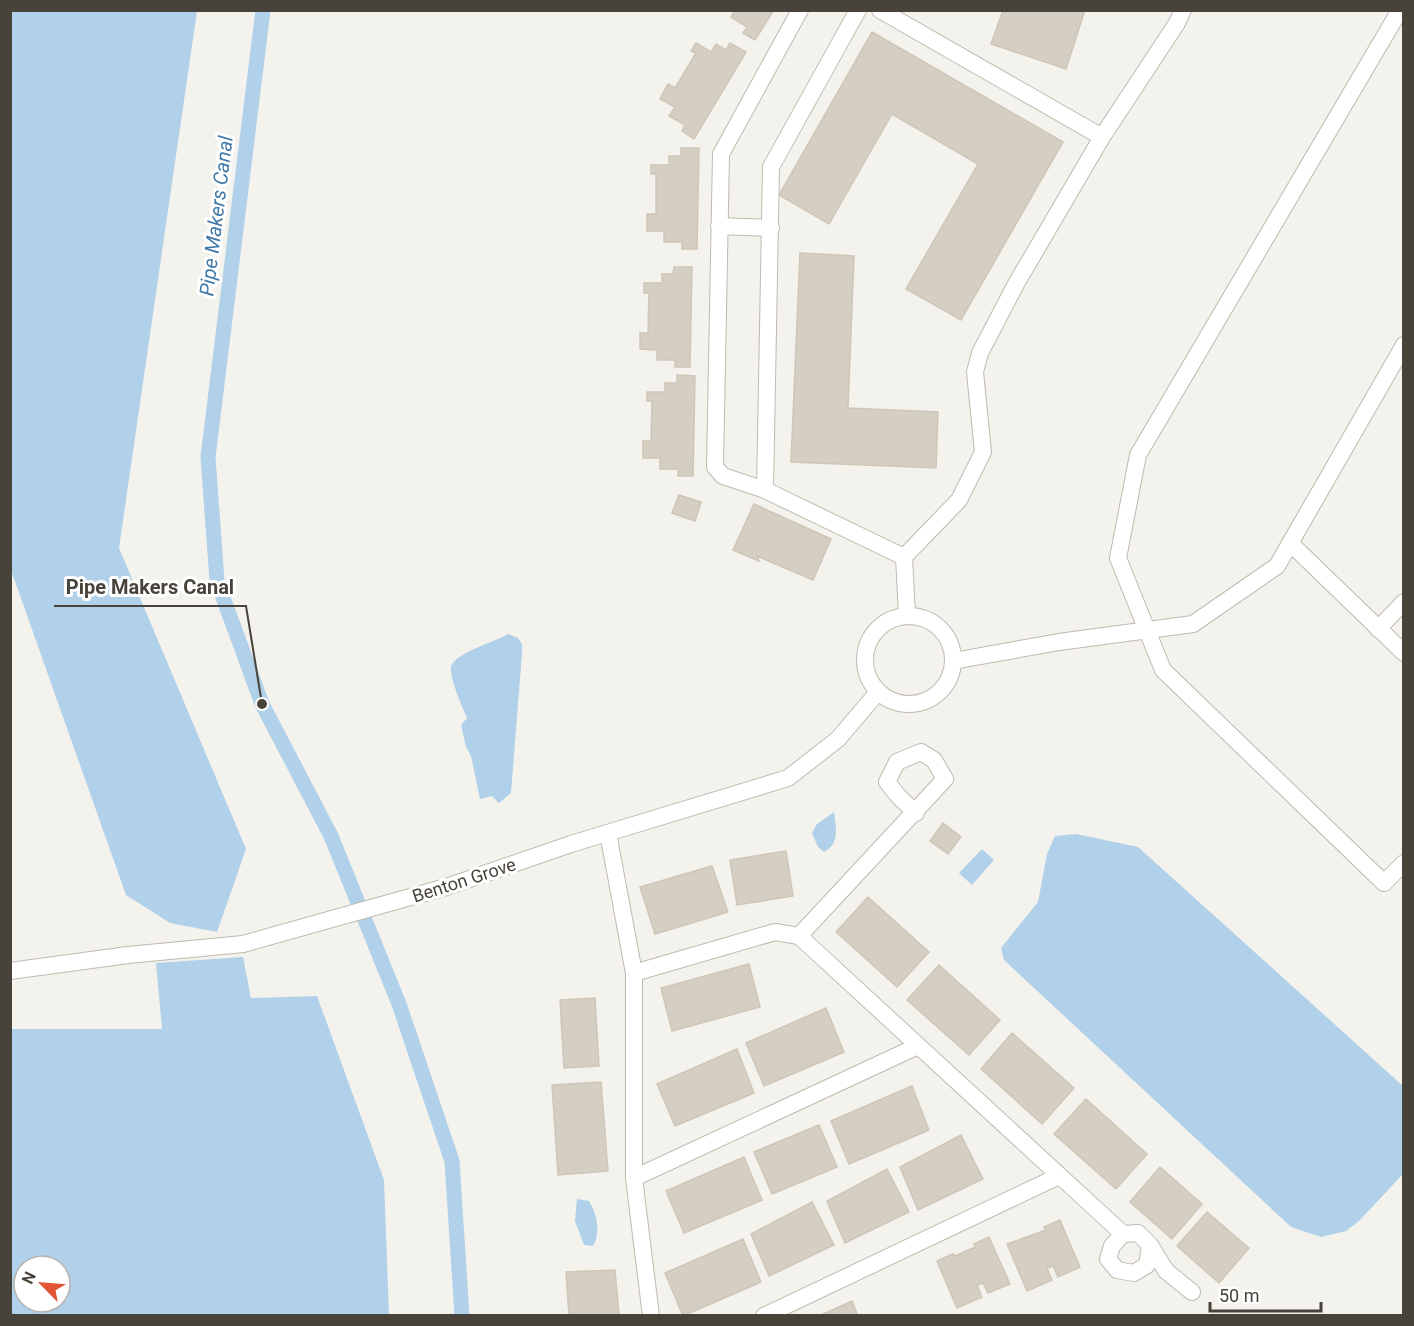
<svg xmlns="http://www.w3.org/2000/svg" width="1414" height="1326" viewBox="0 0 1414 1326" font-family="Roboto,sans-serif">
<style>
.water{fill:#b1d0e9;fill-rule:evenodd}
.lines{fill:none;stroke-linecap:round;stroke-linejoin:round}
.canal{stroke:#b1d0e9;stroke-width:15}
.building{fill:#d5cec3;stroke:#cfc6b7;stroke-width:1.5}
.street-casing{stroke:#bfbab0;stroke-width:18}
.street{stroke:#fff;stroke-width:16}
.labels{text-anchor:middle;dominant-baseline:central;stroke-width:6;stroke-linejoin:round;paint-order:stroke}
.street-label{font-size:18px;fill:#48433a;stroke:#fff}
.water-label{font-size:20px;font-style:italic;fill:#4079a8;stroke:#fff}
.leader{fill:none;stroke:#48433a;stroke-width:2}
.callout-dot{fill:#48433a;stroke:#fff;stroke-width:2}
.callout-label{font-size:20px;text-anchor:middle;font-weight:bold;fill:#48433a;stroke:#fff;stroke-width:6;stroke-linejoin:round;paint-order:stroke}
</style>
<rect width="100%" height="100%" fill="#f4f2ec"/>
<path class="water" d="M 10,11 L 197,11 L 119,548 L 246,849 L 217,932 L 170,923 L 126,895 L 11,570 Z
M 508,634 L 518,638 L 522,644 L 522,653 L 511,793 L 499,803 L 492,796 L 480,799 L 471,756 L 466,747 L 461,725 L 467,718 C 462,706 450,680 451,667 C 454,653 495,642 508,634 Z
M 834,812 C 836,827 840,844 824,852 L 818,847 L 812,833 L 817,824 Z
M 1076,834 L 1138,847 L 1403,1086 L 1403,1174 L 1359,1221 L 1346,1231 L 1321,1237 L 1291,1227 L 1004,960 L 1001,948 L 1038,902 L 1047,854 L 1055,836 Z
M 982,849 L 994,860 L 972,885 L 959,873 Z
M 243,957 L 251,998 L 317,996 L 384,1180 L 389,1315 L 11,1315 L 11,1029 L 162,1029 L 156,963 ZM 24,1266 L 60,1266 L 60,1302 L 24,1302 Z
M 577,1199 L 589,1201 C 597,1214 601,1232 593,1246 L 584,1245 L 575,1221 Z"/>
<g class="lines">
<path class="canal" d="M 263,10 L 208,457 L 217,581 L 262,704 L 331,836 L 399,1004 L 452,1161 L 462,1316"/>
</g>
<path class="building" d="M 735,10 L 774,10 L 755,40 L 743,33 L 747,27 L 731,17 Z
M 1003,10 L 1085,10 L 1066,69 L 991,44 Z
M 872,32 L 1063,142 L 961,320 L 906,289 L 978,164 L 892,114 L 829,224 L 779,195 Z
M 696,43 L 711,52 L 716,44 L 726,50 L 730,43 L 746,52 L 694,139 L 682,131 L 685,125 L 669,116 L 675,107 L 660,99 L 668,84 L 675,88 L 696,53 L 691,51 Z
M 681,148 L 699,148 L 697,249 L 682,249 L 682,242 L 664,242 L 664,231 L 647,231 L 647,214 L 656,214 L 656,174 L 651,174 L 651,165 L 669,165 L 669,156 L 681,156 Z
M 800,253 L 854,256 L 848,408 L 938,412 L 936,468 L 791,462 Z
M 674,267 L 692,267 L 690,367 L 675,367 L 675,360 L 657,360 L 657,350 L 640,349 L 640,333 L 648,333 L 649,293 L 644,293 L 644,283 L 662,283 L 662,274 L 673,274 Z
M 677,375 L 695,376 L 693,476 L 678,476 L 678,469 L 660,469 L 660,458 L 643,458 L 643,441 L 651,441 L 652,401 L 647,401 L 647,392 L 665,392 L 665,383 L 677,383 Z
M 679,495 L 701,502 L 695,521 L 672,513 Z
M 754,504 L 831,539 L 813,580 L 757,556 L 759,561 L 733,550 Z
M 943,823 L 961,837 L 948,854 L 930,841 Z
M 786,851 L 793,896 L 737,905 L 730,860 Z
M 712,866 L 728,912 L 655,934 L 640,887 Z
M 868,897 L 929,952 L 897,987 L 836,932 Z
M 749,964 L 760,1007 L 672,1031 L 661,988 Z
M 939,965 L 1000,1020 L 969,1055 L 907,1000 Z
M 595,998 L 599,1066 L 564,1068 L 560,1000 Z
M 826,1008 L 844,1052 L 764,1086 L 746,1043 Z
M 1012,1033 L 1074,1088 L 1042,1124 L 981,1069 Z
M 737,1049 L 754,1093 L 675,1126 L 657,1084 Z
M 601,1082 L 608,1171 L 558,1175 L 552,1085 Z
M 912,1086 L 929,1130 L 849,1164 L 831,1121 Z
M 1086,1099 L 1147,1154 L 1116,1189 L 1054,1134 Z
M 819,1125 L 837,1167 L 772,1194 L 754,1152 Z
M 961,1135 L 983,1179 L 918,1210 L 900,1167 Z
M 744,1157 L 762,1200 L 684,1233 L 666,1191 Z
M 1160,1167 L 1202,1204 L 1172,1239 L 1130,1202 Z
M 887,1169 L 909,1212 L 845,1243 L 827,1201 Z
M 812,1202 L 834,1245 L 769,1276 L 751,1234 Z
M 1207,1212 L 1249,1248 L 1219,1283 L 1177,1246 Z
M 1060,1220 L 1080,1267 L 1058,1277 L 1053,1266 L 1047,1268 L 1052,1280 L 1027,1291 L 1007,1244 L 1046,1230 L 1044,1227 Z
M 989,1237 L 1010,1284 L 988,1293 L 983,1283 L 977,1285 L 982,1297 L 957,1308 L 937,1261 L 953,1254 L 955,1256 L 975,1247 L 974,1244 Z
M 743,1239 L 761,1282 L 683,1316 L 665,1273 Z
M 615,1270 L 619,1316 L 569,1316 L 566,1272 Z
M 852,1301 L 858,1316 L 819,1316 Z"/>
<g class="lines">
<g class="street-casing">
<path id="street" d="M 800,10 L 721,154 L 715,467 L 723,476 L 765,490 L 904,557
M 880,10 L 1102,137
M 1400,10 L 1138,455 L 1118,558 L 1163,670 L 1384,883 L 1404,863
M 719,226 L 771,228
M 765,490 L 771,167 L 858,10
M 1290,543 L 1404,653
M 907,615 L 904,557 L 959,500 L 983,452 L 975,372 L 980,353 L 1016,284 L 1102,137 L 1177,23 L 1183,10
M865 660a44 44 0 1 1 88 0a44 44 0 1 1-88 0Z
M 1378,629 L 1404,602
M 953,661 L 1059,642 L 1193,624 L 1277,566 L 1404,345
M 608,833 L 634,973 L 634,1178 L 651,1316
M 799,936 L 945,779 L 934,760 L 921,752 L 897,762 L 887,782 L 899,797 L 916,813
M 10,971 L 128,955 L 243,944 L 446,887 L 571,844 L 788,778 L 838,739 L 878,692
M 634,973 L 775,932 L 799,936 L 1123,1234 L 1138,1233 L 1150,1245 L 1147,1265 L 1134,1273 L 1117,1270 L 1108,1259 L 1112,1246 L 1123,1234
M 634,1178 L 918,1046
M 1150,1245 L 1166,1271 L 1192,1292
M 764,1316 L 1059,1176"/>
</g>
<use href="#street" class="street"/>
</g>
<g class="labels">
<g class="street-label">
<text transform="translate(464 880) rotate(-18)">Benton Grove</text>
</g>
<g class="water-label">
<text transform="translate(216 216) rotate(-83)">Pipe Makers Canal</text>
</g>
</g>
<path class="leader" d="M262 704L246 606H54"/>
<circle class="callout-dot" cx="262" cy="704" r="6"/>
<g class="callout-label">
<text x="150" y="594">Pipe Makers Canal</text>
</g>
<rect width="1414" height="1326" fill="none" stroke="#48433a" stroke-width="24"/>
<g transform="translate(42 1284) rotate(295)"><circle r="28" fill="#ffffff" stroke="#b6b4b0" stroke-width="1.5"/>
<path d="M0-4.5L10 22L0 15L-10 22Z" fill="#e15637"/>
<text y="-9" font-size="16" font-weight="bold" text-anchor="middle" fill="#48433a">N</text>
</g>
<path d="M1210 1302v9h111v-9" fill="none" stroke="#48433a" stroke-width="3"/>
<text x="1219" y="1302" font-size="18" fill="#48433a" stroke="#ffffff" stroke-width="4.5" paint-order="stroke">50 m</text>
</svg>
